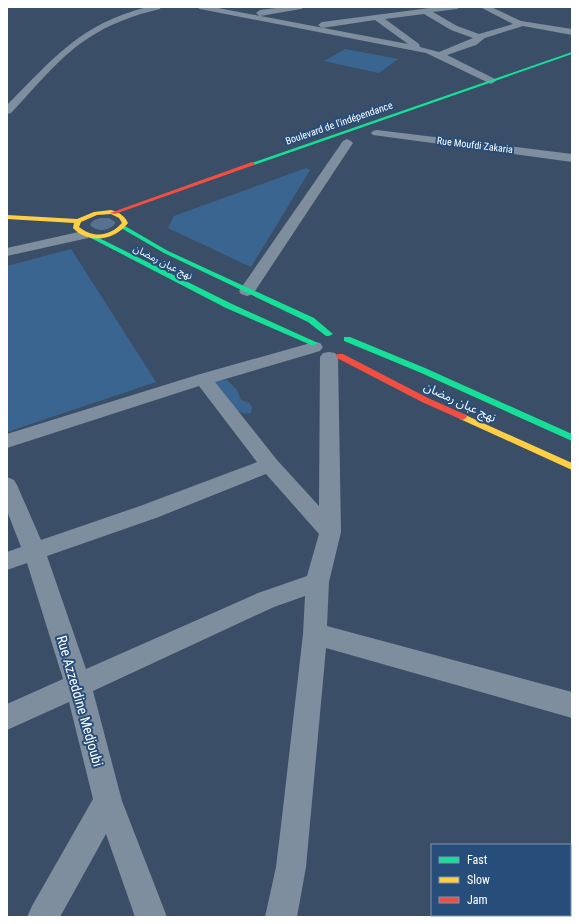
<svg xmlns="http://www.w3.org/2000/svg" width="579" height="924" viewBox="0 0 579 924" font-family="'Roboto Condensed','Noto Sans Arabic',sans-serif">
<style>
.green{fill:#3b6591}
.water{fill:#577291}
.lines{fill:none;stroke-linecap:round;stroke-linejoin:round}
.street{fill:#7e8e9e;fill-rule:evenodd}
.fast{fill:#16e098;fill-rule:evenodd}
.slow{fill:#ffcf43;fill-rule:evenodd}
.jam{fill:#f24e42;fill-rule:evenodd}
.labels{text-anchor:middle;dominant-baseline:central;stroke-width:4;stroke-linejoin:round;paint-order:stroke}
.far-street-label{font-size:10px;fill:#fff;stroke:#274e7a}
.street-label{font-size:12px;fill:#fff;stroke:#274e7a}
.near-street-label{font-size:14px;fill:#fff;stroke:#274e7a}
</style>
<rect width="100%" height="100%" fill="#3a4f67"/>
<path class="green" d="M 345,49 L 398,59 L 379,73 L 324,61 Z
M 306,168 L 310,170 L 251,267 L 168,228 L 174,216 Z
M 71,249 L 156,382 L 7,432 L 7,266 Z
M 218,380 L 227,380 L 237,390 L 241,400 L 249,403 L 252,407 L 251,413 C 234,417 222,394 212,383 Z"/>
<path class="water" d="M 101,218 L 109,218 L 115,222 L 115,224 C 109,231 98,232 91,226 L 90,224 L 94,220 Z"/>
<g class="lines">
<path class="street" d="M 147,7 L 161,7 L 160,9 C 134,15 109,24 87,39 C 58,58 35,88 11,113 L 7,114 L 7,105 C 53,59 80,24 147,7 Z
M 196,7 L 213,7 L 408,44 L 375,20 L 322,28 L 318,25 L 322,22 L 437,7 L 461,7 L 457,9 L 433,12 L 457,26 L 479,34 L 513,24 L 480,7 L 491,7 L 521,21 L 572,29 L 572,35 L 523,26 L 485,38 L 476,45 L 447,55 L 495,79 L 496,81 L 491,84 L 426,53 L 200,9 ZM 424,14 L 451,30 L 473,38 L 439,52 L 420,47 L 419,44 L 385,19 Z
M 284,7 L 305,7 L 301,9 L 260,16 L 256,13 L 260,10 Z
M 377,130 L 572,154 L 572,162 L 373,135 L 371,133 L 373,131 Z
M 347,139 L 351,141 L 353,143 L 255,291 L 253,294 L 247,296 L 241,294 L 239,291 L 343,141 Z
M 83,231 L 88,232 L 90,235 L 88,238 L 7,256 L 7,248 Z
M 314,342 L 320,343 L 323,347 L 320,351 L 215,382 L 277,460 L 319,506 L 320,357 L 323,353 L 329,352 L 335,353 L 338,357 L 341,532 L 329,582 L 327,626 L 572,692 L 572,718 L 326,648 L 306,867 L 297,917 L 265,917 L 276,867 L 282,817 L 303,634 L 305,596 L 274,607 L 93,691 L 122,801 L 167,917 L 135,917 L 106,834 L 60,917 L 27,917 L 32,906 L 93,799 L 69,702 L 7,730 L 7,704 L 63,679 L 27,563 L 7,570 L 7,552 L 21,547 L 7,511 L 7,477 L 14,480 L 17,485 L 41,540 L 140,506 L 257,462 L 199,386 L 7,448 L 7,434 L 197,375 ZM 266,474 L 319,534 L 307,576 L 258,593 L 86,669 L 47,556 L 156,518 Z"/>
<path class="fast" d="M 572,52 L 572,54 L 254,165 L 249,164 Z
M 121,226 L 125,226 L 168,251 L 314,318 L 333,334 L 329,336 L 326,336 L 308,322 L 164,253 L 121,228 Z
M 89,235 L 93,235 L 232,304 L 318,343 L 314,345 L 311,345 L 226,308 L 89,237 Z
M 344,337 L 350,337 L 425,368 L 572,434 L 572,441 L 419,372 L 344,341 Z"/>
<path class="slow" d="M 111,210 C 120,213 124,215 128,223 C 115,240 89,245 73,228 L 74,223 L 7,219 L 7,215 L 77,219 L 94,212 ZM 111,214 L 119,218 L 122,223 C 110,236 94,239 79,227 L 81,222 L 97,215 Z
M 463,414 L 572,463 L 572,470 L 460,419 L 459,417 L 460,415 Z"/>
<path class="jam" d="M 252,162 L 255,164 L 254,165 L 115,214 L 110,213 Z
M 337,354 L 343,354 L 428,398 L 466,415 L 467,417 L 463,420 L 460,419 L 422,402 L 337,358 L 336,356 Z"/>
</g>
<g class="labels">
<g class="far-street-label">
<text transform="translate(339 123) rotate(-19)">Boulevard de l'indépendance</text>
<text transform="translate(475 145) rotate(7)">Rue Moufdi Zakaria</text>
<text transform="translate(163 262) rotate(27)">نهج عبان رمضان</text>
</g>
<g class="street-label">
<text transform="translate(460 402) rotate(25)">نهج عبان رمضان</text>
</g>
<g class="near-street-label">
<text transform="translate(80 701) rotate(74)">Rue Azzeddine Medjoubi</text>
</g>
</g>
<rect width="579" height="924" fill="none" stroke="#ffffff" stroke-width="16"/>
<rect x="431" y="844" width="140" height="72" fill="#274e7a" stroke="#7d95af"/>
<rect x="439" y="857" width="20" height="6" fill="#16e098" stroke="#7d95af"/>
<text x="467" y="864" font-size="12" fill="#ffffff">Fast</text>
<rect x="439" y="877" width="20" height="6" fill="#ffcf43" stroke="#7d95af"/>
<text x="467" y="884" font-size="12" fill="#ffffff">Slow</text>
<rect x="439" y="897" width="20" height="6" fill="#f24e42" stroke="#7d95af"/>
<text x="467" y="904" font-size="12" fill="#ffffff">Jam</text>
</svg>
